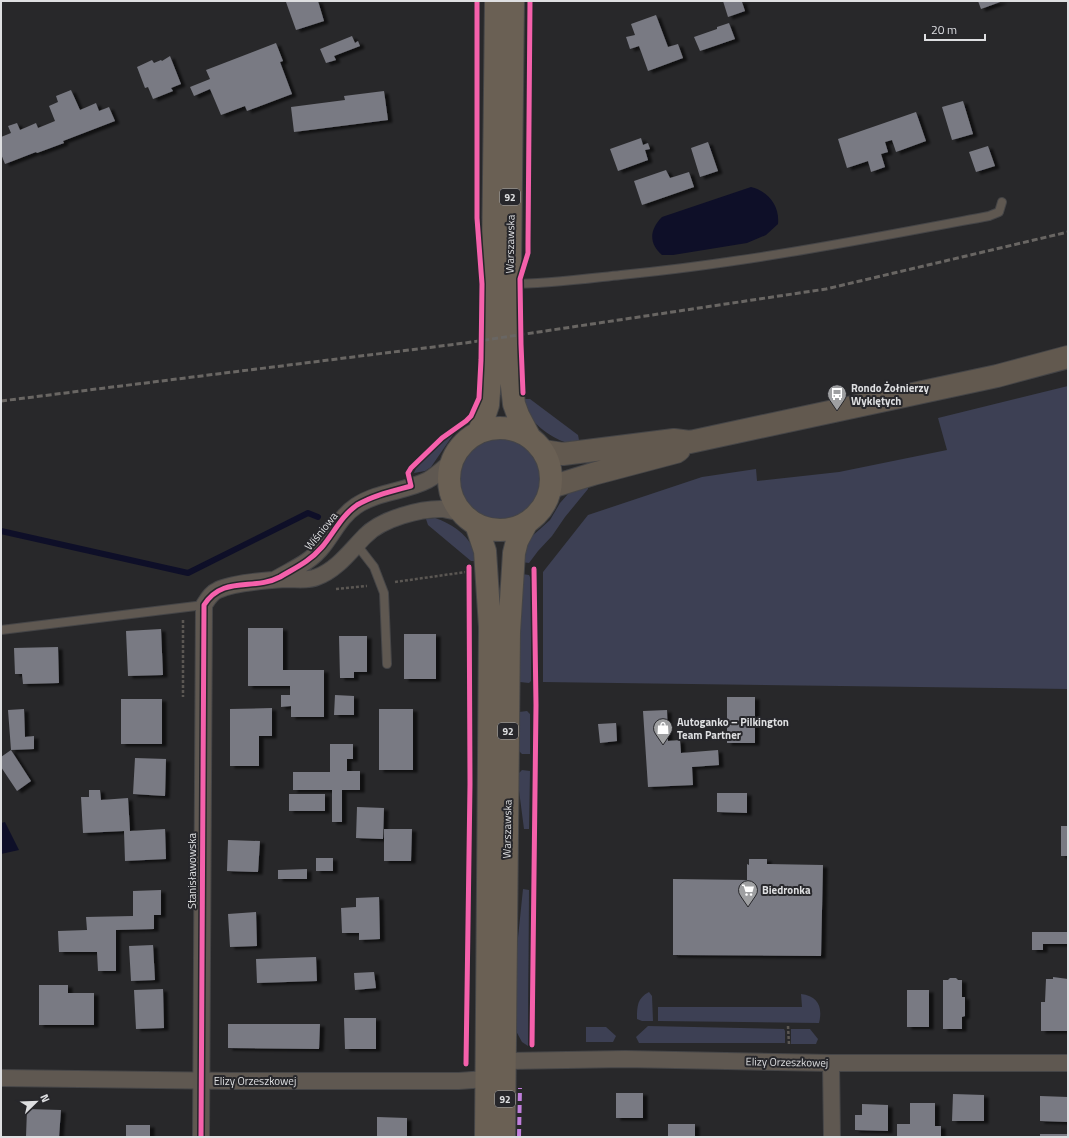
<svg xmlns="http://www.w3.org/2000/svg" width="1069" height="1138" viewBox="0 0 1069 1138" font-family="'Titillium Web',sans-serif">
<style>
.green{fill:#3d4054}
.water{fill:#0e0f28}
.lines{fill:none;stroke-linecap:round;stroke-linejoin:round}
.stream{stroke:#0e0f28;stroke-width:6}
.building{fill:#797a83;filter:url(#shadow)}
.lane-casing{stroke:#454547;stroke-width:10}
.street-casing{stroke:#454547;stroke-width:18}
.secondary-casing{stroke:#454547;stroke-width:24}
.primary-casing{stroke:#454547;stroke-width:24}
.path{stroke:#5b5753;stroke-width:2.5;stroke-dasharray:3 2;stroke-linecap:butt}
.lane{stroke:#5f5851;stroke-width:8}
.street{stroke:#5f5851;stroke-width:16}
.secondary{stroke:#62594f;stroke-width:22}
.primary{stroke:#6a6054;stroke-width:22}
.rail{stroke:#696663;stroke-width:3;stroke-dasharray:6 3;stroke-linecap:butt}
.quiet{stroke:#c07fdc;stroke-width:4;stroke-dasharray:8 4;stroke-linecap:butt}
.cycleway-casing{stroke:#27272b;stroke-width:8}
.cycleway{stroke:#f560ab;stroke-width:5}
.labels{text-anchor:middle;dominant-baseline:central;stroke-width:4;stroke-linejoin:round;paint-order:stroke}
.shield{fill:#27272b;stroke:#a7a8aa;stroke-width:1}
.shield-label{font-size:10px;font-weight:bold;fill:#dedfe1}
.street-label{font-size:11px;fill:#dedfe1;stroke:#27272b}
.poi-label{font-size:11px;font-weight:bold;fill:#dedfe1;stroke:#27272b;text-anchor:start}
</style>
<defs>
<filter id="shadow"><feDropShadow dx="4.5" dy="2.5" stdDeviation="1" flood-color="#0009"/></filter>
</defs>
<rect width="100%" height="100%" fill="#28282a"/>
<path class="green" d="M 1068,386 L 1068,689 L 543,682 L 543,572 L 588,515 L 702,477 L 756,469 L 757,481 L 839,472 L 947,450 L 938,418 Z
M 521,399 L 530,399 L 578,435 L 580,445 C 563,445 542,432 531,418 C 527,413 524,405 521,399 Z
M 455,432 L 431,467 L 425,471 L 414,473 C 418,461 444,440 455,432 Z
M460 480a41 41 0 1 1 82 0a41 41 0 1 1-82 0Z
M 588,486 L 588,489 L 565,517 L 552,536 L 538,551 L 529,563 L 522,562 L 523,556 L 530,538 L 550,520 L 560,503 L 568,494 L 573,489 Z
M 435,518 C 450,523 466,533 473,548 C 474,552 475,557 476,561 L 471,561 L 428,525 L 426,519 Z
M 522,574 L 529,575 L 531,579 L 531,681 L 529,683 L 520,682 L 519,680 L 519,630 Z
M 527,711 L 530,714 L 530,754 L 522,754 L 518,750 L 519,712 Z
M 522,770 L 530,771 L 529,829 L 524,829 L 517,775 Z
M 523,889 L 529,890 L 528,1046 L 522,1042 L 516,1031 L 516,957 Z
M 649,992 L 652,996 L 653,1021 L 642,1021 L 637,1019 C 637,1007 637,998 649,992 Z
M 801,994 C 818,996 823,1007 819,1023 L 658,1021 L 658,1007 L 802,1007 Z
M 648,1026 L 784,1029 L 785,1031 L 785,1043 L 639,1043 L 636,1037 Z
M 586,1027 L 606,1027 L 616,1036 L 613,1042 L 586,1042 Z
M 791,1029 L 810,1029 L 818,1039 L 816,1044 L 791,1044 Z"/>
<path class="water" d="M 751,187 C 768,191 780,206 778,224 L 766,235 L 747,243 L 673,255 L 662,255 C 648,243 650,229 662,217 Z
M 5,822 L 19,850 L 1,854 L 1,823 Z"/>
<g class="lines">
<path class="stream" d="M 1,531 L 188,573 L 308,513 L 318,517"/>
</g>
<path class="building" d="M 288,1 L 318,1 L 324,21 L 296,30 L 286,2 Z
M 723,1 L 746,1 L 742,2 L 745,11 L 728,17 Z
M 978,1 L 1003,1 L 981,9 Z
M 656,15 L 668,47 L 678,44 L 683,58 L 648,71 L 639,46 L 630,49 L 626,37 L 635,35 L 631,24 Z
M 729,23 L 735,39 L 700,51 L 694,37 L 717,29 L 717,27 Z
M 352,36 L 355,43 L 358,41 L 360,46 L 334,56 L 336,60 L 326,63 L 320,49 Z
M 276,43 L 283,61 L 280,62 L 292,94 L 247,111 L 245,106 L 221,115 L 210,89 L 194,96 L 190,87 L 210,79 L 206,70 Z
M 170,56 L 181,84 L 171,88 L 173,91 L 153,99 L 148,87 L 145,88 L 137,67 L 152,60 L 154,63 L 161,60 L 162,61 Z
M 71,90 L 80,110 L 96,103 L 99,111 L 109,107 L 115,121 L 63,141 L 64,143 L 37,153 L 36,152 L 5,164 L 1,154 L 1,137 L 11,133 L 8,126 L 17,123 L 20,130 L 36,123 L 38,128 L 55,121 L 49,106 L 58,102 L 56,96 Z
M 384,91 L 388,120 L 294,132 L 291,107 L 345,100 L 344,96 Z
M 963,101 L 973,134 L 952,140 L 942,107 Z
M 916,112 L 926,141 L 896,152 L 892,140 L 885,142 L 888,152 L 881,154 L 885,167 L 871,172 L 868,161 L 847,168 L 838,139 Z
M 641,138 L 643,145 L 648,143 L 650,149 L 645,150 L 648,160 L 618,171 L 610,149 Z
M 708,142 L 718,171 L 700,177 L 691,148 Z
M 988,146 L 995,166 L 976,172 L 969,152 Z
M 666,170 L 670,178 L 689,172 L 694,187 L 642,205 L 634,181 Z
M 248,628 L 283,628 L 283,670 L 324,670 L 324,717 L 291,717 L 291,706 L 281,707 L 281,695 L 290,695 L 290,686 L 248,686 Z
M 161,629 L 163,675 L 128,676 L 126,631 Z
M 404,634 L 436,634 L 436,679 L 404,679 Z
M 339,636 L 367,636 L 367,672 L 354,672 L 354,678 L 340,678 Z
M 58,647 L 59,683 L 23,684 L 22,674 L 15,674 L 14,648 Z
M 335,695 L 354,696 L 354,715 L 334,715 Z
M 727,697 L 755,697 L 755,743 L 727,743 Z
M 121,699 L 162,699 L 162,744 L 121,744 Z
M 272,708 L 272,736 L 259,736 L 259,766 L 230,766 L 230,709 Z
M 24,709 L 25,737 L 34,736 L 34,749 L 11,750 L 8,710 Z
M 379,709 L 413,709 L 413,770 L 379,770 Z
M 667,710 L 668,741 L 680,740 L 681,753 L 718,750 L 719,765 L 692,767 L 693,785 L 648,787 L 643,711 Z
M 616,723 L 617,741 L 600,743 L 598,724 Z
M 330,744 L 353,744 L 353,759 L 347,759 L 347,771 L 360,771 L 360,790 L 342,790 L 342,822 L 332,822 L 332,790 L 293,790 L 293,772 L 330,772 Z
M 11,750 L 31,781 L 17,791 L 1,767 L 1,757 Z
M 135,758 L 166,759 L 165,796 L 133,794 Z
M 89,790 L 100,790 L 101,800 L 128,798 L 130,831 L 165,829 L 166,859 L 125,861 L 124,831 L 83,833 L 81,797 L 89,797 Z
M 717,793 L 747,793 L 747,813 L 717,812 Z
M 289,794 L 325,794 L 325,811 L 289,811 Z
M 357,807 L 384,808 L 383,839 L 356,838 Z
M 1061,826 L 1068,826 L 1068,856 L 1061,856 Z
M 384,829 L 412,829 L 411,861 L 384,861 Z
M 228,840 L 260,841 L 258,872 L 227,871 Z
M 316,858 L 333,858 L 333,871 L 316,871 Z
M 749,859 L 767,859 L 767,864 L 823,865 L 821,956 L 673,955 L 673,879 L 747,880 L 747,864 L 749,865 Z
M 307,869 L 307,879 L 278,879 L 278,870 Z
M 161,890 L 161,915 L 154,915 L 154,929 L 116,930 L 116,971 L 98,971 L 97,952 L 59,952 L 58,931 L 87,930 L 86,917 L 133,916 L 133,891 Z
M 379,897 L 380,939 L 359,940 L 359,933 L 342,933 L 341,908 L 356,907 L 356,898 Z
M 256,912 L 257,946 L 230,947 L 228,914 Z
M 1032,932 L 1068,932 L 1068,944 L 1043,944 L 1043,950 L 1032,950 Z
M 153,945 L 155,980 L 131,981 L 129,946 Z
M 316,957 L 317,981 L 257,983 L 256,959 Z
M 374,972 L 376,988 L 355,990 L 354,973 Z
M 1053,977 L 1068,979 L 1068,1000 L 1067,1000 L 1068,1002 L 1068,1031 L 1041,1031 L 1041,1002 L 1045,1002 L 1046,979 L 1053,979 Z
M 950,978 L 956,978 L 958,980 L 962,980 L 962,997 L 965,997 L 965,1016 L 962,1017 L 962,1029 L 943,1029 L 943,980 L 948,980 Z
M 39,985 L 68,985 L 68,993 L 94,993 L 94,1025 L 39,1025 Z
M 163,989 L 164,1028 L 136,1029 L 134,990 Z
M 907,990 L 929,990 L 929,1027 L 907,1027 Z
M 344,1018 L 376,1018 L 376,1049 L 345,1049 Z
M 228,1024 L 320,1024 L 319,1049 L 228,1048 Z
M 616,1093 L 643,1093 L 643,1118 L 616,1118 Z
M 953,1094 L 984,1095 L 984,1121 L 952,1121 Z
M 1040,1096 L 1068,1097 L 1068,1122 L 1040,1121 Z
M 910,1103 L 935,1103 L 935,1126 L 941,1126 L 941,1137 L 897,1137 L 897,1124 L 910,1124 Z
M 862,1104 L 888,1105 L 888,1131 L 855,1130 L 855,1115 L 862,1115 Z
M 27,1109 L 61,1110 L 59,1137 L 26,1137 Z
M 377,1117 L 407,1118 L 407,1137 L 377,1137 Z
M 668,1124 L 695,1124 L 695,1137 L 668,1137 Z
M 126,1125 L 150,1125 L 150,1137 L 126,1137 Z
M 1040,1134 L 1068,1134 L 1068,1137 L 1040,1137 Z"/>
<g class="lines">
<g class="lane-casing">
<path id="lane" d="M 510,284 C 547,284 584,279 621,275 C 745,263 867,239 989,216 L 999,212 L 1002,202
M 357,545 L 374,567 L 384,593 L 387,664
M 1,630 L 204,605"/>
</g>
<g class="street-casing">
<path id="street" d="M 276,579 C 293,569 311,562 323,546 C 334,532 341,516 356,506 C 378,491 405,492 428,480 C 437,475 444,468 452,461
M 505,1061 L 625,1059 L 831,1063 L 1068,1063
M 831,1063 L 832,1137
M 1,1078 L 233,1081 L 459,1081 L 486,1079
M 201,1137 L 204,605 C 208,599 211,593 218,590 C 233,583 270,580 287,579 C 297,579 308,581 317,577 C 337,570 351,550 365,536 C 381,519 421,508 444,509 C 450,510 456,512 462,513"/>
</g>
<g class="secondary-casing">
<path id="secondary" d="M 543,451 L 563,454 L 674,440 L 690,442 L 997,376 L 1068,357
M 551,487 L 593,474 L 676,452 L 679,450"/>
</g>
<g class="primary-casing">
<path id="primary" d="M 513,1 L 509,360 L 514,404 L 518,415 L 529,436
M449 479a51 51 0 1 1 102 0a51 51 0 1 1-102 0Z
M 479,432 L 488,405 L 492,353 L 496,1
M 476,524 L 485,551 L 490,627 L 486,1137
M 504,1137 L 509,632 L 514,553 L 517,541 L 526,524"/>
</g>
<path class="path" d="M 395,582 L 466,572
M 336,589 L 367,586
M 183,620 L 183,697
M 788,1026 L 789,1045"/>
<use href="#lane" class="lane"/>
<use href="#street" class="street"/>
<use href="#secondary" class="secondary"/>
<use href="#primary" class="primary"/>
<path class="rail" d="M 1,401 L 465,343 L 826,289 L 1068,232"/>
<path class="quiet" d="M 519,1137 L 520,1088"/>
<g class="cycleway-casing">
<path id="cycleway" d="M 523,393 L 521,344 L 520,279 L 528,253 L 528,243 L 530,1
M 532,1045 L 536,705 L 534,569
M 466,1064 L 470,784 L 469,567
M 201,1137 L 204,605 C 223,575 254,591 280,577 C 297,567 309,562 322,547 C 334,533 341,516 357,505 C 374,495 393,491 411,486 L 408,473 L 411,468 L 442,438 L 466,421 L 471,416 L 479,398 L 481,360 L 482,284 L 477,218 L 477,1"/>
</g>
<use href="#cycleway" class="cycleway"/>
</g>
<defs>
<g id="bus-pin" transform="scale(1)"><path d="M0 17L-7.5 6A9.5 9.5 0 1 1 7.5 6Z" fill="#9e9fa1" stroke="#27272b"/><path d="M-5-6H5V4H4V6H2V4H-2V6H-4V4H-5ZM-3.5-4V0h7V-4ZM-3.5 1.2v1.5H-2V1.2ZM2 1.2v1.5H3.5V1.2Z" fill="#fff"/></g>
<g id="shop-pin" transform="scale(1)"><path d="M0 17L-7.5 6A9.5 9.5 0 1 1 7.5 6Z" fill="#9e9fa1" stroke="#27272b"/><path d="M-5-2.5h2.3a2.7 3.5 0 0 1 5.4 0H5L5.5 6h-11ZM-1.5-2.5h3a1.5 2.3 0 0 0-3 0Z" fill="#fff"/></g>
<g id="supermarket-pin" transform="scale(1)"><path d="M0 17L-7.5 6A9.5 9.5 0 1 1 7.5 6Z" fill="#9e9fa1" stroke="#27272b"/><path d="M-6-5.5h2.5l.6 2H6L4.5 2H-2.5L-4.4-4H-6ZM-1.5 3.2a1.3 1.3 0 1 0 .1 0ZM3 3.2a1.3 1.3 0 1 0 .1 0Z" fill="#fff"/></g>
</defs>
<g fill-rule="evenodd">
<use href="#bus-pin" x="837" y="394"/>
<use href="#shop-pin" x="663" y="728"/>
<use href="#supermarket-pin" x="748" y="890"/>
</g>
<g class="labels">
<g class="shield">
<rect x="500" y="189" width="20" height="16" rx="3"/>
<rect x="498" y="723" width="20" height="16" rx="3"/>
<rect x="495" y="1091" width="20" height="16" rx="3"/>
</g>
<g class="shield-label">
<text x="510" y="197">92</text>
<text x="508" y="731">92</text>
<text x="505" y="1099">92</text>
</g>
<g class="street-label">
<text transform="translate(510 244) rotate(-89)">Warszawska</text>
<text transform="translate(321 531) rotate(-51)">Wiśniowa</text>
<text transform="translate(507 829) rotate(-89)">Warszawska</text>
<text transform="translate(192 871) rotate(-90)">Stanisławowska</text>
<text transform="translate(787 1062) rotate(1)">Elizy Orzeszkowej</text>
<text x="255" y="1081">Elizy Orzeszkowej</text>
</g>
<g class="poi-label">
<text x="851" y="388">Rondo Żołnierzy<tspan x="851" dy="13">Wyklętych</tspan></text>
<text x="677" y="722">Autoganko – Pilkington<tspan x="677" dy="13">Team Partner</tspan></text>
<text x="762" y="890">Biedronka</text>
</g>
</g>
<rect width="1069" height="1138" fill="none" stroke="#dedfe1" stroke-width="4"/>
<g transform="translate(36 1102) rotate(67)" stroke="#27272b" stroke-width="3" paint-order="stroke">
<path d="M0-3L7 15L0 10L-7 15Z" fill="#dedfe1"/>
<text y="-6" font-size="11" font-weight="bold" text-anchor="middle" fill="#dedfe1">N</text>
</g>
<path d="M925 34v6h60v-6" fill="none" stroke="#dedfe1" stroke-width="2"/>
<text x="931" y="34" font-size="12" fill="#dedfe1" stroke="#27272b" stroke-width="3" paint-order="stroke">20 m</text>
</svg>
